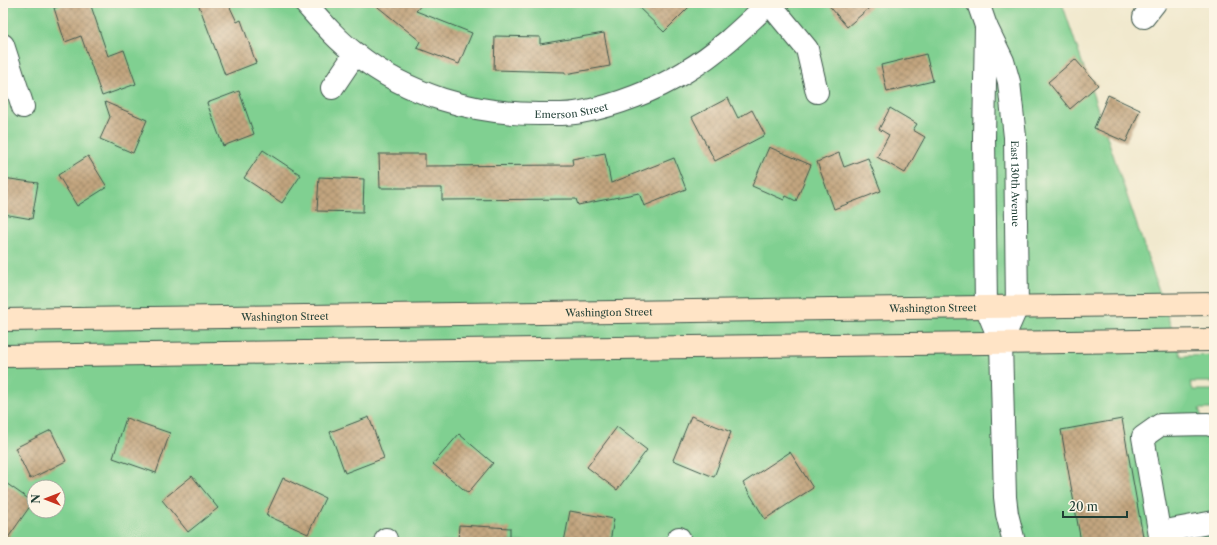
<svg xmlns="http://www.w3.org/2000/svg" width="1217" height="545" viewBox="0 0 1217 545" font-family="'Libre Caslon Text',serif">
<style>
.grass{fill:#80d091;stroke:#508662;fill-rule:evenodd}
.building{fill:url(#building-cross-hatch)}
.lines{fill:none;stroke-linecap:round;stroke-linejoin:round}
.minor-casing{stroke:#3e574b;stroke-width:24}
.tertiary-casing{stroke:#3e574b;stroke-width:24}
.secondary-casing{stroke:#3e574b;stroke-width:24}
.minor{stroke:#fff;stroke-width:22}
.tertiary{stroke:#fff;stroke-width:22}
.secondary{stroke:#ffe4c6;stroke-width:22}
.labels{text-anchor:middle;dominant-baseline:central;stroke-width:4;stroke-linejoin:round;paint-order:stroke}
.street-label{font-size:10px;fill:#1f3d34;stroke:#fcf5e5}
</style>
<defs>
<pattern id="building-cross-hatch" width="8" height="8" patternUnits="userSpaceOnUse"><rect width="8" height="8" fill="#c2a57f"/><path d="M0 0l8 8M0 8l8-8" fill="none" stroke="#9d8869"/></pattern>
</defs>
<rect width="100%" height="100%" fill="#fcf5e5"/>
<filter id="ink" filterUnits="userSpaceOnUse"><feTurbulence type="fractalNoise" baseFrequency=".025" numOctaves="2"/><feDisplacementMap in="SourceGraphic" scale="8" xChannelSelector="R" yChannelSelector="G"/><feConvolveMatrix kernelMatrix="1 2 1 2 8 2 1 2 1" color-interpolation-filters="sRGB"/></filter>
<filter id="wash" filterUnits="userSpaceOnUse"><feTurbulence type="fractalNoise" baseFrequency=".012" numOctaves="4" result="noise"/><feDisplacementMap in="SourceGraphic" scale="16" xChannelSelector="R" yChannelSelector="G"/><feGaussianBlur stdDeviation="0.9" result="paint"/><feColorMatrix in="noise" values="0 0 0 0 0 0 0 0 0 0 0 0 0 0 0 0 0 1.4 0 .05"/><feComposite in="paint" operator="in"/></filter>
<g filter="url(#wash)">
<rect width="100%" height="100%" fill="#f1e9ce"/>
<path class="grass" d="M 3,3 L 1062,3 L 1181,356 L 1214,355 L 1214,382 L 1190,382 L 1193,390 L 1214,390 L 1214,409 L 1199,409 L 1214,451 L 1214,542 L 3,542 ZM 34,487 L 58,487 L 58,511 L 34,511 Z"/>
<g id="blocks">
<path class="building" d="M 68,3 L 90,3 L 108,56 L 124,50 L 136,84 L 102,96 L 81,36 L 65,42 L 54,8 Z
M 198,3 L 228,3 L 237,22 L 241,20 L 256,63 L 225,75 Z
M 373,3 L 423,3 L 416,11 L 472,33 L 459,64 L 417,48 L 420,41 Z
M 634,3 L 693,3 L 664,32 Z
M 827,3 L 875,3 L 847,27 Z
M 604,33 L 610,66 L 565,74 L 565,72 L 494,70 L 495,36 L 540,37 L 540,44 Z
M 926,54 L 933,81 L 887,92 L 881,65 Z
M 1075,59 L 1098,85 L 1070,109 L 1048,82 Z
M 239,91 L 254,134 L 223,146 L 207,103 Z
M 1108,95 L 1140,110 L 1126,142 L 1094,128 Z
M 728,98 L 738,118 L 752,110 L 765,135 L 715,161 L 692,117 Z
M 105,102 L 147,120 L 133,153 L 100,139 L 110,117 Z
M 890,108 L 917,124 L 913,130 L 925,137 L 905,173 L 877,157 L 889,135 L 879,129 Z
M 769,147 L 811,165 L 796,201 L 786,196 L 784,200 L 752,186 Z
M 263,150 L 301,175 L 282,203 L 244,178 Z
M 605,153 L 611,183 L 674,158 L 686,189 L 644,206 L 639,193 L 578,205 L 576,199 L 442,200 L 442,188 L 380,188 L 379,154 L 425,154 L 425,166 L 573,165 L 572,159 Z
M 839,153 L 844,167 L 868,158 L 881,191 L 834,209 L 817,162 Z
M 88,156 L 107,187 L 77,206 L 58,175 Z
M 319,177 L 364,179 L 363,212 L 317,211 Z
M 3,178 L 38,183 L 32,219 L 3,214 Z
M 691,416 L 731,432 L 714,477 L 673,460 Z
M 369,417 L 384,458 L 345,473 L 330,432 Z
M 126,418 L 170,433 L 156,473 L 113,458 Z
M 1122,419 L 1144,542 L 1081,542 L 1061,430 Z
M 617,427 L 647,450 L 617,490 L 587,467 Z
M 51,430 L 66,461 L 30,479 L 15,448 Z
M 459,434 L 493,463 L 468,493 L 433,464 Z
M 790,452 L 813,488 L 765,519 L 743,483 Z
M 192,476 L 218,508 L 188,532 L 162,500 Z
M 283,478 L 325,498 L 308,534 L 266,515 Z
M 3,481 L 33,502 L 5,542 L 3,542 Z
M 570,511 L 614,519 L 610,542 L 564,542 Z
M 459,525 L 510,528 L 510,542 L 458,542 Z"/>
</g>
</g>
<g filter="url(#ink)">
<use href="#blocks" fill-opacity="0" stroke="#3e574b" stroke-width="1"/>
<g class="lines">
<g class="minor-casing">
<g id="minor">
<path id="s1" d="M 305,3 C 321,21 337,40 356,54 C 408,95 473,114 539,114 C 553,114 568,115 581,112 C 615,106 656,90 685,72 C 716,54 743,28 769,3 L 807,49 L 817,92"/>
<path d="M 1144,17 L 1155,3"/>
<path d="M 3,45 L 23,107"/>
<path d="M 332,88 L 355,54"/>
<path d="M 1160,532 L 1214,522"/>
<path d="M 385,542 L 386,539"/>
<path d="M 677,542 L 679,538"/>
<path d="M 1161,542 L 1143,437 L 1160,425 L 1208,424 L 1214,426"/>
</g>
</g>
<g class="tertiary-casing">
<g id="tertiary">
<path id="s2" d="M 978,3 L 986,26 L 1003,61 L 1009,82 L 1015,137 L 1017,307 L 1001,343"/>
<path d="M 986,26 L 984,138 L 986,307 L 1001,343 L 1005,497 L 1007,514 L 1014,542"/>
</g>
</g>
<g class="secondary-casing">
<g id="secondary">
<path id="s3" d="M 3,320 L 1214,304"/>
<path d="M 3,356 L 1214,340"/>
</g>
</g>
<use href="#minor" class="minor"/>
<use href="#tertiary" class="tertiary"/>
<use href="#secondary" class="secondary"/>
</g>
</g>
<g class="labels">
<g class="street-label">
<text stroke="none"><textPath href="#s1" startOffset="301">Emerson Street</textPath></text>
<text stroke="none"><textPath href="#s2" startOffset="187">East 130th Avenue</textPath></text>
<text stroke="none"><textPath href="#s3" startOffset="930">Washington Street</textPath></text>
<text stroke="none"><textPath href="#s3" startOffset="606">Washington Street</textPath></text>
<text stroke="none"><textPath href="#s3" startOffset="282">Washington Street</textPath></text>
</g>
</g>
<rect width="1217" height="545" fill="none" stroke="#fcf5e5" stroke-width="16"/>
<g transform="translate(46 499) rotate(270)"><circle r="19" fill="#fcf5e5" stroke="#a4ab9e"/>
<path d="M0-3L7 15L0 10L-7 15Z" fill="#c8321e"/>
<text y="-6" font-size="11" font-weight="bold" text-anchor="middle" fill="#1f3d34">N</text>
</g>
<path d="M1063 511v6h64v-6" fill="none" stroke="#1f3d34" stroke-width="2"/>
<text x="1069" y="511" font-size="12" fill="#1f3d34" stroke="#fcf5e5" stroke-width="3" paint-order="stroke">20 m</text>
</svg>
